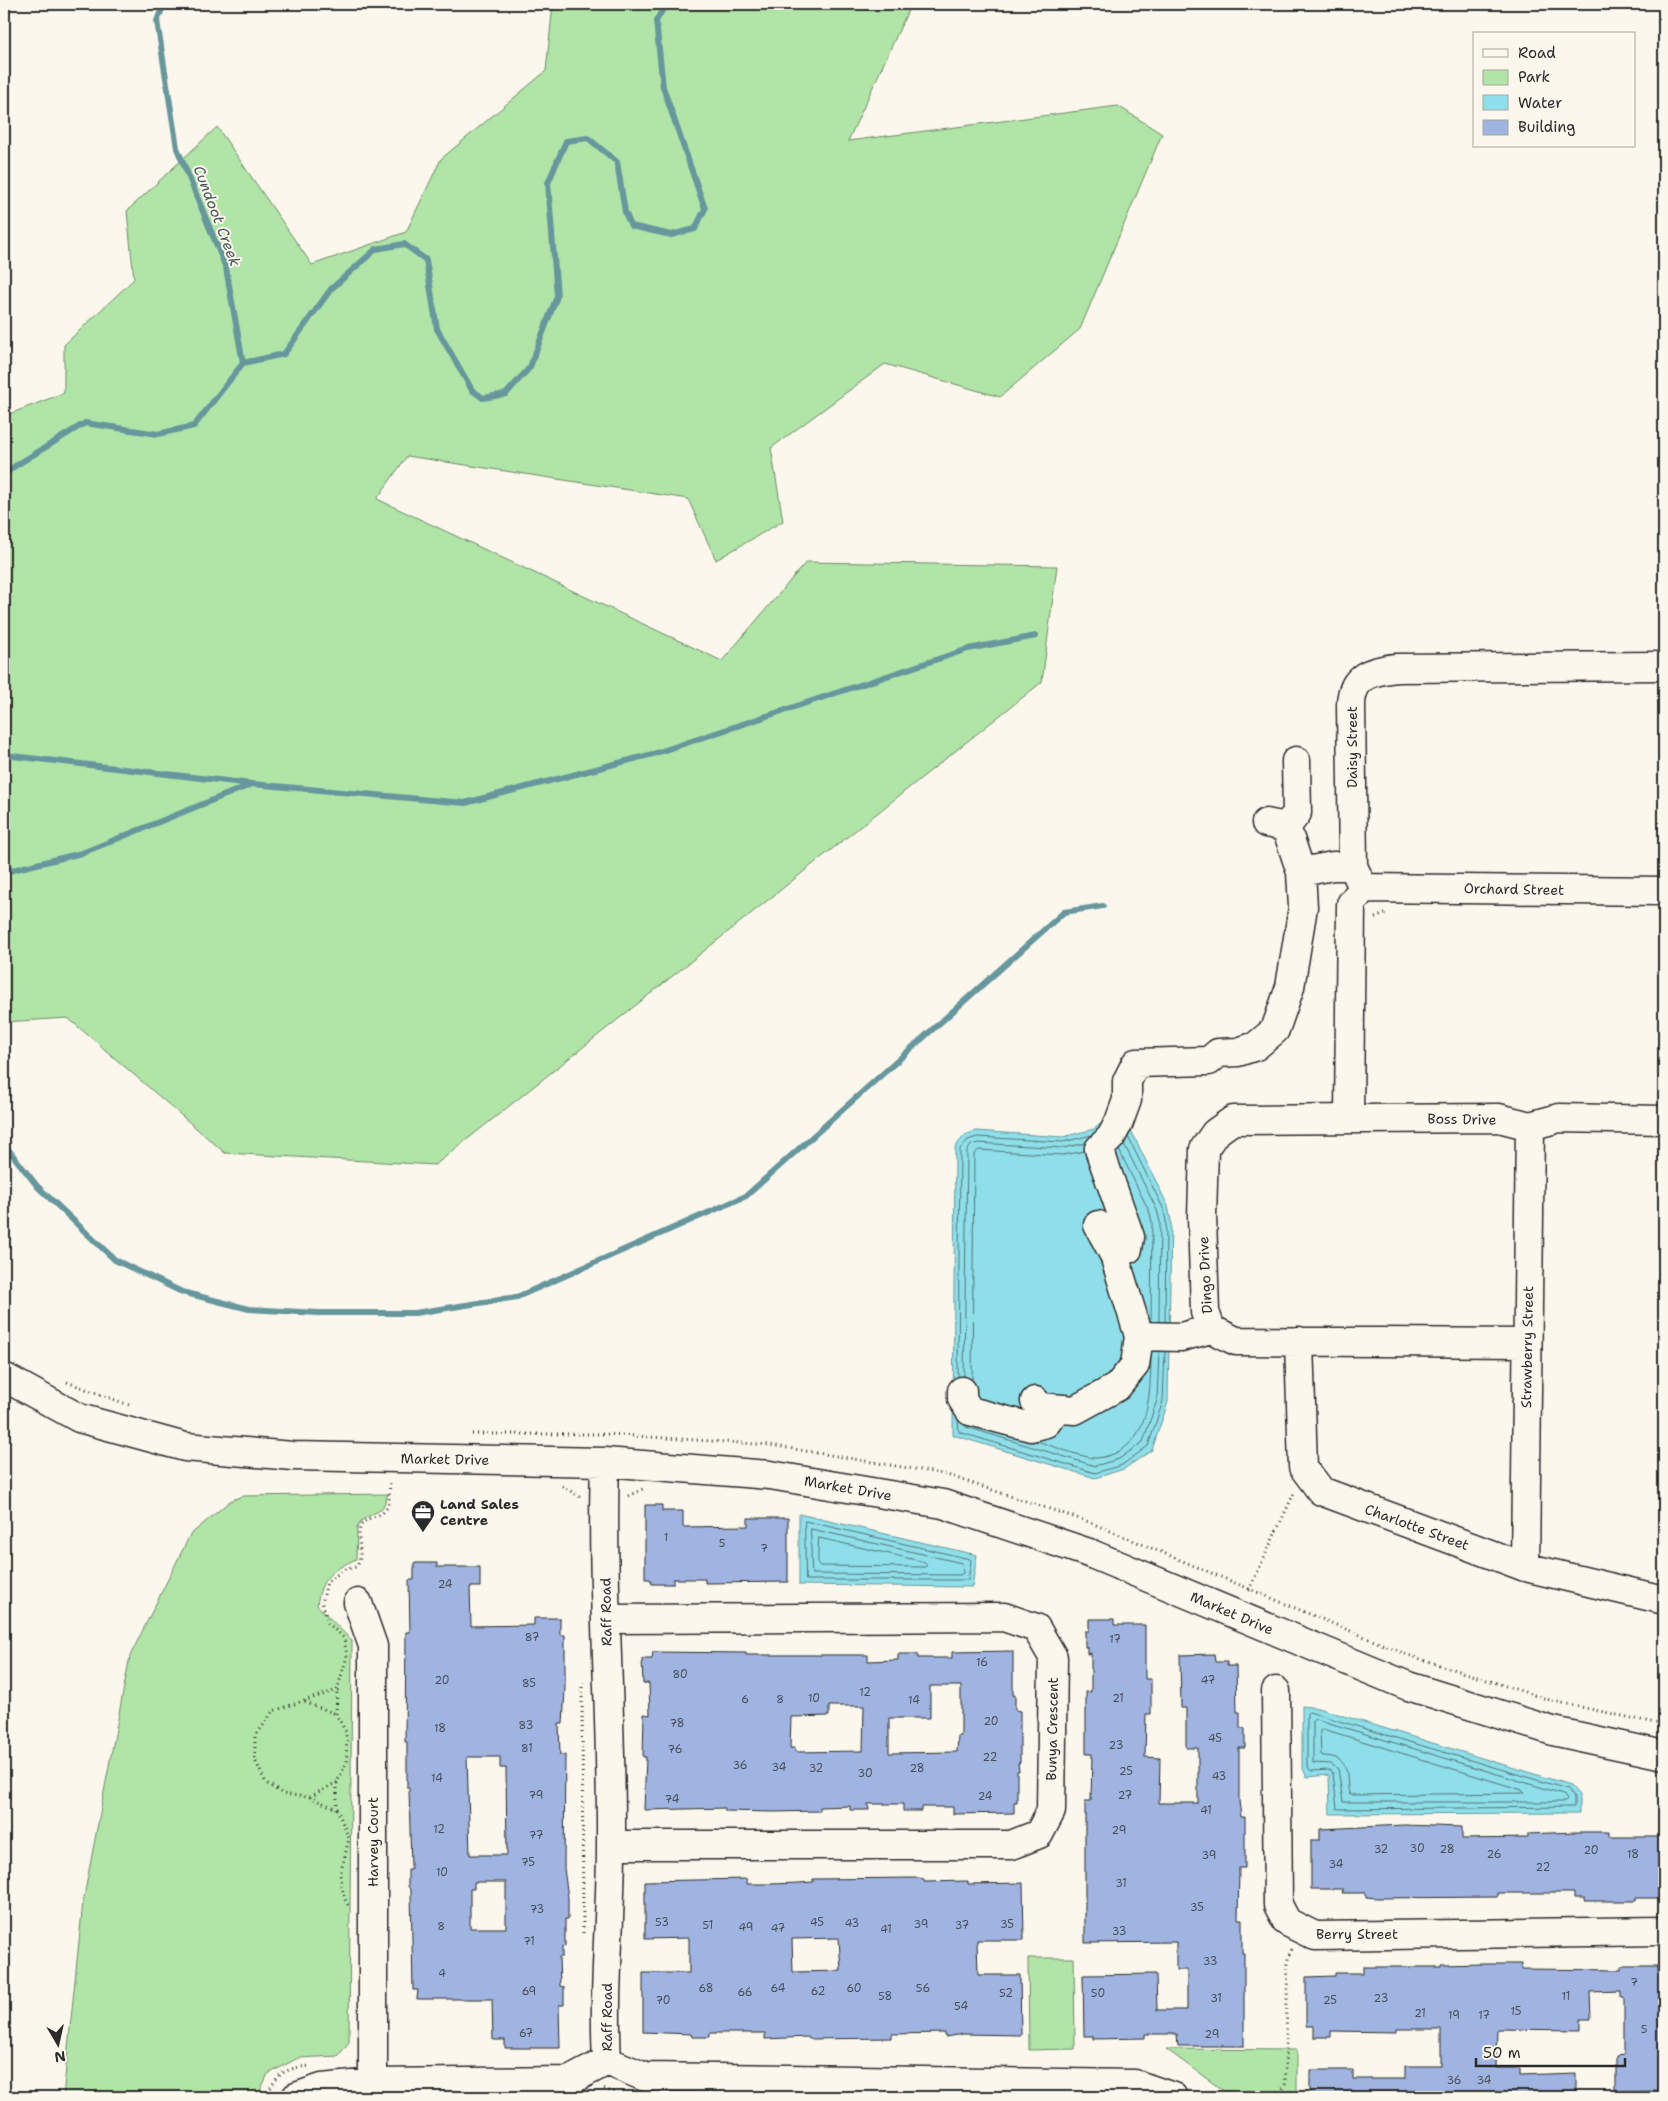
<svg xmlns="http://www.w3.org/2000/svg" width="1668" height="2101" viewBox="0 0 1668 2101" font-family="'Shantell Sans',sans-serif">
<style>
.green{fill:#b0e5a7;stroke:#6e8869}
.water{fill:#8edfe9;stroke:#66979d}
.lines{fill:none;stroke-linecap:round;stroke-linejoin:round}
.shore{stroke:#537377;stroke-width:1}
.stream{stroke:#66979d;stroke-width:6}
.building{fill:#9fb4e1;stroke:#2b2b2b;fill-rule:evenodd}
.minor-casing{stroke:#2b2b2b;stroke-width:31}
.path{stroke:#2b2b2b;stroke-width:3;stroke-dasharray:1 4;stroke-linecap:butt}
.minor{stroke:#fbf7ec;stroke-width:28}
.labels{text-anchor:middle;dominant-baseline:central;stroke-width:4;stroke-linejoin:round;paint-order:stroke}
.number-label{font-size:11px;fill:#484d58}
.street-label{font-size:14px;fill:#2b2b2b;stroke:#fbf7ec}
.poi-label{font-size:14px;font-weight:bold;fill:#2b2b2b;stroke:#fbf7ec;text-anchor:start}
.water-label{font-size:15px;font-style:italic;fill:#44585a;stroke:#fbf7ec}
</style>
<rect width="100%" height="100%" fill="#fbf7ec"/>
<filter id="ink" filterUnits="userSpaceOnUse"><feTurbulence type="fractalNoise" baseFrequency=".02" numOctaves="2"/><feDisplacementMap in="SourceGraphic" scale="10" xChannelSelector="R" yChannelSelector="G"/><feConvolveMatrix kernelMatrix="1 2 1 2 8 2 1 2 1" color-interpolation-filters="sRGB"/></filter>
<g filter="url(#ink)">
<path class="green" d="M 553,4 L 911,4 L 848,141 L 1118,106 L 1162,134 L 1080,329 L 1000,397 L 885,364 L 771,448 L 783,521 L 716,560 L 688,499 L 407,456 L 377,499 L 722,661 L 806,562 L 1057,566 L 1042,682 L 435,1165 L 225,1153 L 68,1018 L 4,1022 L 4,416 L 64,393 L 64,345 L 134,279 L 127,211 L 217,127 L 312,265 L 406,232 L 441,159 L 546,71 Z
M 388,1494 L 382,1509 L 362,1520 L 357,1528 L 356,1559 C 331,1571 321,1577 317,1605 L 352,1641 L 349,2042 L 338,2056 L 298,2058 L 268,2074 L 257,2097 L 63,2097 L 83,1902 L 130,1656 L 190,1535 L 230,1501 L 242,1496 Z
M 1028,1958 L 1074,1958 L 1075,2049 L 1029,2050 Z
M 1166,2049 L 1297,2050 L 1297,2097 L 1232,2097 Z"/>
<path class="water" d="M 1124,1116 L 1168,1206 L 1171,1221 L 1168,1402 L 1152,1450 L 1124,1469 L 1095,1478 L 953,1435 L 955,1147 L 965,1135 L 976,1131 L 1063,1137 L 1094,1129 L 1108,1118 Z
M 799,1514 L 977,1555 L 972,1587 L 799,1585 Z
M 1302,1706 L 1318,1708 L 1570,1785 L 1579,1795 L 1579,1813 L 1330,1814 L 1329,1775 L 1307,1777 L 1302,1767 Z"/>
<g class="lines">
<path class="shore" d="M 1128,1137 L 1163,1208 L 1166,1221 L 1165,1322
M 1124,1144 L 1157,1210 L 1160,1222 L 1159,1321
M 1119,1150 L 1150,1213 L 1152,1223 L 1151,1321
M 958,1377 L 960,1149 L 968,1140 L 977,1137 L 1063,1142 L 1092,1135
M 964,1377 L 967,1151 L 971,1145 L 978,1143 L 1063,1148 L 1086,1143
M 972,1380 L 974,1154 L 979,1150 L 1063,1155 L 1085,1151
M 958,1420 L 959,1432 L 1095,1473 L 1122,1465 L 1148,1446 L 1163,1401 L 1165,1352
M 964,1424 L 966,1427 L 1095,1466 L 1119,1459 L 1143,1442 L 1157,1400 L 1159,1351
M 1037,1441 C 1049,1445 1087,1459 1097,1458 C 1148,1452 1150,1401 1151,1360
M 805,1521 L 970,1559 L 971,1561 L 968,1580 L 806,1580 Z
M 811,1529 L 962,1563 L 963,1573 L 960,1575 L 812,1574 Z
M 819,1538 L 925,1562 L 927,1565 L 925,1567 L 820,1566 L 818,1564 Z
M 1309,1712 L 1567,1789 L 1574,1797 L 1574,1807 L 1337,1809 L 1333,1773 L 1329,1770 L 1311,1771 L 1307,1766 L 1307,1714 Z
M 1316,1719 L 1563,1794 L 1567,1800 L 1565,1802 L 1343,1802 L 1338,1769 L 1331,1764 L 1313,1763 L 1313,1721 Z
M 1323,1729 L 1522,1790 L 1524,1793 L 1350,1795 C 1344,1783 1353,1766 1336,1758 C 1331,1756 1325,1757 1321,1755 L 1320,1731 Z"/>
<path class="stream" d="M 243,363 L 284,354 L 331,289 L 376,249 L 404,244 L 426,260 L 437,329 L 472,390 L 483,398 L 506,394 L 530,367 L 557,296 L 548,183 L 566,141 L 588,138 L 617,162 L 625,212 L 631,226 L 671,235 L 695,229 L 705,209 L 663,87 L 656,21 L 666,4
M 4,475 L 15,466 L 85,423 L 158,434 L 194,426 L 243,363 L 226,268 L 177,148 L 157,21 L 164,4
M 4,755 L 252,784 L 465,803 L 653,754 L 968,649 L 1036,636
M 4,872 L 82,853 L 250,785
M 4,1144 L 38,1187 L 115,1260 L 182,1292 L 249,1309 L 318,1313 L 415,1313 L 517,1297 L 746,1196 L 1064,912 L 1103,906"/>
</g>
<path class="building" d="M 645,1505 L 662,1505 L 662,1511 L 683,1511 L 683,1527 L 748,1526 L 748,1518 L 788,1518 L 788,1582 L 705,1583 L 705,1579 L 673,1579 L 673,1584 L 652,1584 L 650,1579 L 645,1579 Z
M 414,1563 L 437,1563 L 437,1567 L 480,1567 L 480,1587 L 470,1587 L 471,1626 L 534,1625 L 534,1618 L 560,1618 L 560,1635 L 565,1635 L 565,1688 L 563,1724 L 559,1724 L 560,1755 L 565,1755 L 564,1868 L 568,1898 L 568,1919 L 565,1919 L 565,1947 L 562,1946 L 562,1957 L 559,1957 L 560,1986 L 564,1987 L 564,2005 L 559,2005 L 560,2048 L 505,2048 L 505,2040 L 493,2040 L 492,1999 L 417,1999 L 418,1990 L 413,1990 L 411,1891 L 408,1886 L 408,1869 L 411,1869 L 409,1788 L 407,1788 L 407,1742 L 405,1742 L 406,1632 L 410,1632 L 409,1580 L 414,1580 ZM 467,1757 L 500,1757 L 500,1768 L 506,1768 L 507,1855 L 470,1855 ZM 474,1882 L 506,1882 L 506,1928 L 470,1928 L 470,1889 L 474,1889 Z
M 1089,1619 L 1114,1619 L 1114,1625 L 1145,1625 L 1145,1679 L 1151,1679 L 1151,1714 L 1146,1714 L 1145,1757 L 1160,1758 L 1159,1803 L 1198,1803 L 1198,1748 L 1186,1748 L 1186,1708 L 1181,1708 L 1180,1655 L 1214,1654 L 1215,1662 L 1227,1662 L 1227,1666 L 1236,1666 L 1237,1712 L 1240,1712 L 1240,1728 L 1245,1728 L 1245,1748 L 1239,1748 L 1239,1801 L 1241,1817 L 1245,1817 L 1245,1868 L 1239,1868 L 1238,1919 L 1242,1919 L 1242,1953 L 1244,1953 L 1244,2046 L 1178,2046 L 1177,2034 L 1145,2034 L 1145,2038 L 1093,2039 L 1093,2036 L 1084,2036 L 1083,1975 L 1156,1974 L 1157,2010 L 1187,2010 L 1187,1970 L 1176,1970 L 1176,1942 L 1085,1943 L 1085,1801 L 1091,1801 L 1092,1754 L 1086,1754 L 1086,1692 L 1091,1692 L 1091,1653 L 1087,1654 L 1087,1647 L 1085,1647 L 1085,1631 L 1089,1631 Z
M 1013,1651 L 1013,1695 L 1015,1695 L 1015,1710 L 1020,1711 L 1020,1763 L 1018,1763 L 1019,1771 L 1017,1771 L 1017,1802 L 1014,1802 L 1014,1813 L 953,1814 L 953,1807 L 922,1807 L 922,1811 L 903,1811 L 903,1804 L 868,1804 L 869,1810 L 850,1810 L 850,1806 L 820,1807 L 820,1811 L 773,1812 L 725,1811 L 725,1808 L 644,1810 L 646,1757 L 643,1757 L 644,1714 L 650,1715 L 649,1683 L 643,1684 L 642,1659 L 652,1659 L 653,1652 L 746,1653 L 746,1655 L 868,1655 L 868,1661 L 898,1660 L 898,1654 L 918,1654 L 918,1658 L 952,1658 L 952,1652 ZM 930,1686 L 961,1686 L 961,1736 L 958,1736 L 957,1752 L 889,1753 L 889,1718 L 930,1718 ZM 829,1706 L 864,1706 L 863,1751 L 795,1752 L 795,1748 L 790,1748 L 791,1717 L 829,1716 Z
M 1404,1825 L 1462,1827 L 1462,1839 L 1528,1838 L 1528,1834 L 1574,1832 L 1609,1832 L 1609,1837 L 1664,1837 L 1664,1898 L 1635,1898 L 1635,1901 L 1584,1901 L 1584,1898 L 1574,1898 L 1574,1893 L 1497,1893 L 1497,1897 L 1377,1898 L 1366,1897 L 1366,1893 L 1342,1893 L 1343,1889 L 1311,1889 L 1311,1840 L 1320,1840 L 1320,1829 Z
M 919,1878 L 924,1879 L 924,1882 L 968,1881 L 968,1884 L 1023,1883 L 1024,1940 L 977,1940 L 978,1975 L 1020,1975 L 1021,2035 L 963,2034 L 945,2037 L 945,2033 L 892,2034 L 892,2038 L 809,2039 L 808,2037 L 765,2039 L 765,2033 L 710,2033 L 710,2037 L 692,2037 L 691,2034 L 643,2032 L 643,1973 L 689,1973 L 689,1938 L 645,1939 L 645,1881 L 747,1879 L 747,1884 L 771,1884 L 799,1883 L 813,1882 L 813,1879 ZM 839,1938 L 841,1971 L 793,1972 L 792,1939 Z
M 1483,1964 L 1521,1964 L 1521,1969 L 1622,1970 L 1622,1966 L 1657,1966 L 1657,1972 L 1664,1972 L 1664,2090 L 1616,2091 L 1616,2056 L 1624,2055 L 1624,1997 L 1621,1997 L 1621,1991 L 1590,1992 L 1591,2019 L 1581,2019 L 1581,2030 L 1497,2029 L 1496,2068 L 1520,2068 L 1520,2075 L 1576,2073 L 1576,2097 L 1310,2097 L 1310,2070 L 1353,2070 L 1353,2079 L 1405,2079 L 1405,2066 L 1441,2066 L 1441,2029 L 1397,2029 L 1397,2032 L 1331,2031 L 1331,2037 L 1314,2037 L 1314,2026 L 1306,2026 L 1306,1977 L 1335,1976 L 1335,1973 L 1363,1973 L 1363,1967 L 1441,1967 L 1441,1965 Z"/>
<g class="lines">
<g class="minor-casing">
<path id="minor" d="M 1266,823 L 1286,827 L 1301,872
M 1286,827 L 1297,813 L 1296,761
M 1363,888 L 1664,891
M 1349,1118 L 1351,904 L 1363,888 L 1353,866 L 1351,704 C 1352,675 1372,671 1396,668 L 1664,666
M 1098,1225 L 1114,1255 L 1139,1336
M 1114,1255 L 1128,1249 L 1130,1237 L 1099,1149 L 1111,1137 L 1119,1122 L 1127,1100 L 1127,1081 L 1136,1063 L 1209,1061 L 1218,1053 L 1238,1052 L 1256,1046 L 1275,1030 L 1290,987 L 1303,907 L 1301,872 L 1333,866 L 1353,866
M 1299,1341 L 1303,1467 L 1321,1491 L 1525,1567 L 1664,1600
M 1526,1343 L 1236,1341 L 1211,1329 L 1205,1312 L 1202,1216 L 1204,1149 L 1215,1133 L 1233,1120 L 1499,1118 L 1530,1126 L 1559,1118 L 1664,1120
M 4,1377 L 79,1418 L 185,1447 L 293,1456 L 605,1462 L 770,1475 L 943,1504 L 1089,1553 L 1408,1686 L 1553,1731 L 1664,1755
M 962,1391 L 962,1399 L 970,1411 L 1031,1427 L 1046,1423 L 1056,1410
M 1035,1401 L 1040,1407 L 1075,1410 L 1117,1387 L 1135,1365 L 1139,1336 L 1181,1337 L 1211,1329
M 605,1462 C 601,1589 612,1717 611,1845 C 611,1917 603,1989 607,2061 L 645,2077 L 1135,2084 L 1173,2097
M 1525,1567 L 1530,1126
M 358,1603 L 373,1646 L 373,2083
M 606,1619 L 1004,1617 L 1036,1628 L 1053,1657 L 1051,1811 L 1039,1834 L 1011,1845 L 612,1845
M 1276,1691 L 1278,1905 L 1287,1922 L 1315,1936 L 1664,1931
M 296,2097 L 322,2088 L 373,2083 L 569,2081 L 607,2061"/>
</g>
<path class="path" d="M 1375,918 L 1387,913
M 67,1382 L 129,1405
M 472,1434 L 606,1434 L 770,1445 L 944,1474 L 1089,1522 L 1408,1655 L 1553,1701 L 1664,1725
M 562,1486 L 582,1498
M 628,1496 L 643,1489
M 1249,1590 L 1294,1493
M 582,1682 L 583,1933
M 305,1702 L 336,1714
M 310,1797 L 337,1782
M 337,1809 L 337,1782 L 347,1761 L 346,1732 L 336,1714 L 337,1690
M 348,1905 L 344,1897 L 340,1875 L 349,1839 L 337,1809 L 309,1797 L 283,1794 L 266,1783 L 255,1760 L 255,1737 L 273,1711 L 337,1690 L 347,1657 L 344,1638 L 328,1623 L 322,1603 L 327,1582 L 345,1569 L 356,1567 C 365,1556 356,1541 360,1528 C 364,1515 382,1519 387,1507 C 390,1500 389,1490 390,1483 L 393,1483
M 604,2089 L 627,2097
M 266,2097 C 277,2074 283,2068 310,2066
M 1277,2097 L 1285,2086 L 1288,1957 L 1292,1949"/>
<use href="#minor" class="minor"/>
</g>
</g>
<defs>
<g id="office-pin" transform="scale(1.25)"><path d="M0 17L-7.5 6A9.5 9.5 0 1 1 7.5 6Z" fill="#2b2b2b" stroke="#fbf7ec"/><path d="M-6-3h4V-5.5h4V-3h4V5H-6ZM-1-4.5V-3h2v-1.5ZM-6 0V1H6V0Z" fill="#fff"/></g>
</defs>
<g fill-rule="evenodd">
<use href="#office-pin" x="423" y="1512"/>
</g>
<g class="labels">
<g class="number-label">
<text x="666" y="1537">1</text>
<text x="722" y="1543">5</text>
<text x="764" y="1548">7</text>
<text x="445" y="1584">24</text>
<text x="532" y="1637">87</text>
<text x="1115" y="1639">17</text>
<text x="982" y="1662">16</text>
<text x="680" y="1674">80</text>
<text x="442" y="1680">20</text>
<text x="1208" y="1680">47</text>
<text x="529" y="1683">85</text>
<text x="865" y="1692">12</text>
<text x="814" y="1698">10</text>
<text x="1118" y="1698">21</text>
<text x="745" y="1699">6</text>
<text x="780" y="1699">8</text>
<text x="914" y="1700">14</text>
<text x="991" y="1721">20</text>
<text x="677" y="1723">78</text>
<text x="526" y="1725">83</text>
<text x="440" y="1728">18</text>
<text x="1215" y="1738">45</text>
<text x="1116" y="1745">23</text>
<text x="527" y="1748">81</text>
<text x="675" y="1749">76</text>
<text x="990" y="1757">22</text>
<text x="740" y="1765">36</text>
<text x="779" y="1767">34</text>
<text x="816" y="1768">32</text>
<text x="917" y="1768">28</text>
<text x="1126" y="1771">25</text>
<text x="865" y="1773">30</text>
<text x="1219" y="1776">43</text>
<text x="437" y="1778">14</text>
<text x="536" y="1795">79</text>
<text x="1125" y="1795">27</text>
<text x="985" y="1796">24</text>
<text x="672" y="1799">74</text>
<text x="1206" y="1810">41</text>
<text x="439" y="1829">12</text>
<text x="1119" y="1830">29</text>
<text x="536" y="1835">77</text>
<text x="1417" y="1848">30</text>
<text x="1381" y="1849">32</text>
<text x="1447" y="1849">28</text>
<text x="1591" y="1850">20</text>
<text x="1494" y="1854">26</text>
<text x="1633" y="1854">18</text>
<text x="1209" y="1855">39</text>
<text x="528" y="1862">75</text>
<text x="1336" y="1864">34</text>
<text x="1543" y="1867">22</text>
<text x="442" y="1872">10</text>
<text x="1121" y="1883">31</text>
<text x="1197" y="1907">35</text>
<text x="537" y="1909">73</text>
<text x="662" y="1922">53</text>
<text x="817" y="1922">45</text>
<text x="852" y="1923">43</text>
<text x="921" y="1924">39</text>
<text x="1007" y="1924">35</text>
<text x="708" y="1925">51</text>
<text x="962" y="1925">37</text>
<text x="441" y="1926">8</text>
<text x="746" y="1927">49</text>
<text x="778" y="1928">47</text>
<text x="886" y="1929">41</text>
<text x="1119" y="1931">33</text>
<text x="529" y="1941">71</text>
<text x="1210" y="1961">33</text>
<text x="442" y="1973">4</text>
<text x="1634" y="1982">7</text>
<text x="706" y="1988">68</text>
<text x="778" y="1988">64</text>
<text x="854" y="1988">60</text>
<text x="923" y="1988">56</text>
<text x="529" y="1991">69</text>
<text x="818" y="1991">62</text>
<text x="745" y="1992">66</text>
<text x="1006" y="1993">52</text>
<text x="1098" y="1993">50</text>
<text x="885" y="1996">58</text>
<text x="1566" y="1996">11</text>
<text x="1216" y="1998">31</text>
<text x="1381" y="1998">23</text>
<text x="663" y="2000">70</text>
<text x="1330" y="2000">25</text>
<text x="961" y="2006">54</text>
<text x="1516" y="2011">15</text>
<text x="1420" y="2013">21</text>
<text x="1454" y="2015">19</text>
<text x="1484" y="2015">17</text>
<text x="1644" y="2029">5</text>
<text x="526" y="2033">67</text>
<text x="1212" y="2034">29</text>
<text x="1454" y="2080">36</text>
<text x="1484" y="2080">34</text>
</g>
<g class="street-label">
<text transform="translate(1352 747) rotate(-90)">Daisy Street</text>
<text transform="translate(1514 889) rotate(1)">Orchard Street</text>
<text transform="translate(1462 1119) rotate(1)">Boss Drive</text>
<text transform="translate(1205 1275) rotate(-93)">Dingo Drive</text>
<text transform="translate(1527 1347) rotate(-89)">Strawberry Street</text>
<text transform="translate(445 1459) rotate(1)">Market Drive</text>
<text transform="translate(848 1488) rotate(10)">Market Drive</text>
<text transform="translate(1417 1527) rotate(20)">Charlotte Street</text>
<text transform="translate(606 1612) rotate(-91)">Raff Road</text>
<text transform="translate(1232 1613) rotate(23)">Market Drive</text>
<text transform="translate(1052 1729) rotate(-89)">Bunya Crescent</text>
<text transform="translate(373 1842) rotate(-90)">Harvey Court</text>
<text x="1357" y="1934">Berry Street</text>
<text transform="translate(607 2017) rotate(-90)">Raff Road</text>
</g>
<g class="poi-label">
<text x="440" y="1504">Land Sales<tspan x="440" dy="16">Centre</tspan></text>
</g>
<g class="water-label">
<text transform="translate(217 216) rotate(69)">Cundoot Creek</text>
</g>
</g>
<rect width="1668" height="2101" fill="none" stroke="#fbf7ec" stroke-width="20"/>
<rect x="10" y="10" width="1648" height="2081" fill="none" stroke="#2b2b2b" stroke-width="2" filter="url(#ink)"/>
<rect x="1473" y="32" width="162" height="115" fill="#fbf7ec" stroke="#a8a59f"/>
<rect x="1483" y="49" width="25" height="8" fill="#fbf7ec" stroke="#a8a59f"/>
<text x="1518" y="58" font-size="15" fill="#2b2b2b">Road</text>
<rect x="1483" y="70" width="25" height="15" fill="#b0e5a7" stroke="#a8a59f"/>
<text x="1518" y="82" font-size="15" fill="#2b2b2b">Park</text>
<rect x="1483" y="95" width="25" height="15" fill="#8edfe9" stroke="#a8a59f"/>
<text x="1518" y="108" font-size="15" fill="#2b2b2b">Water</text>
<rect x="1483" y="120" width="25" height="15" fill="#9fb4e1" stroke="#a8a59f"/>
<text x="1518" y="132" font-size="15" fill="#2b2b2b">Building</text>
<g transform="translate(58 2044) rotate(171)" stroke="#fbf7ec" stroke-width="4" paint-order="stroke">
<path d="M0-4L9 19L0 12L-9 19Z" fill="#2b2b2b"/>
<text y="-8" font-size="14" font-weight="bold" text-anchor="middle" fill="#2b2b2b">N</text>
</g>
<path d="M1476 2058v8h149v-8" fill="none" stroke="#2b2b2b" stroke-width="2.5"/>
<text x="1483" y="2058" font-size="15" fill="#2b2b2b" stroke="#fbf7ec" stroke-width="4" paint-order="stroke">50 m</text>
</svg>
